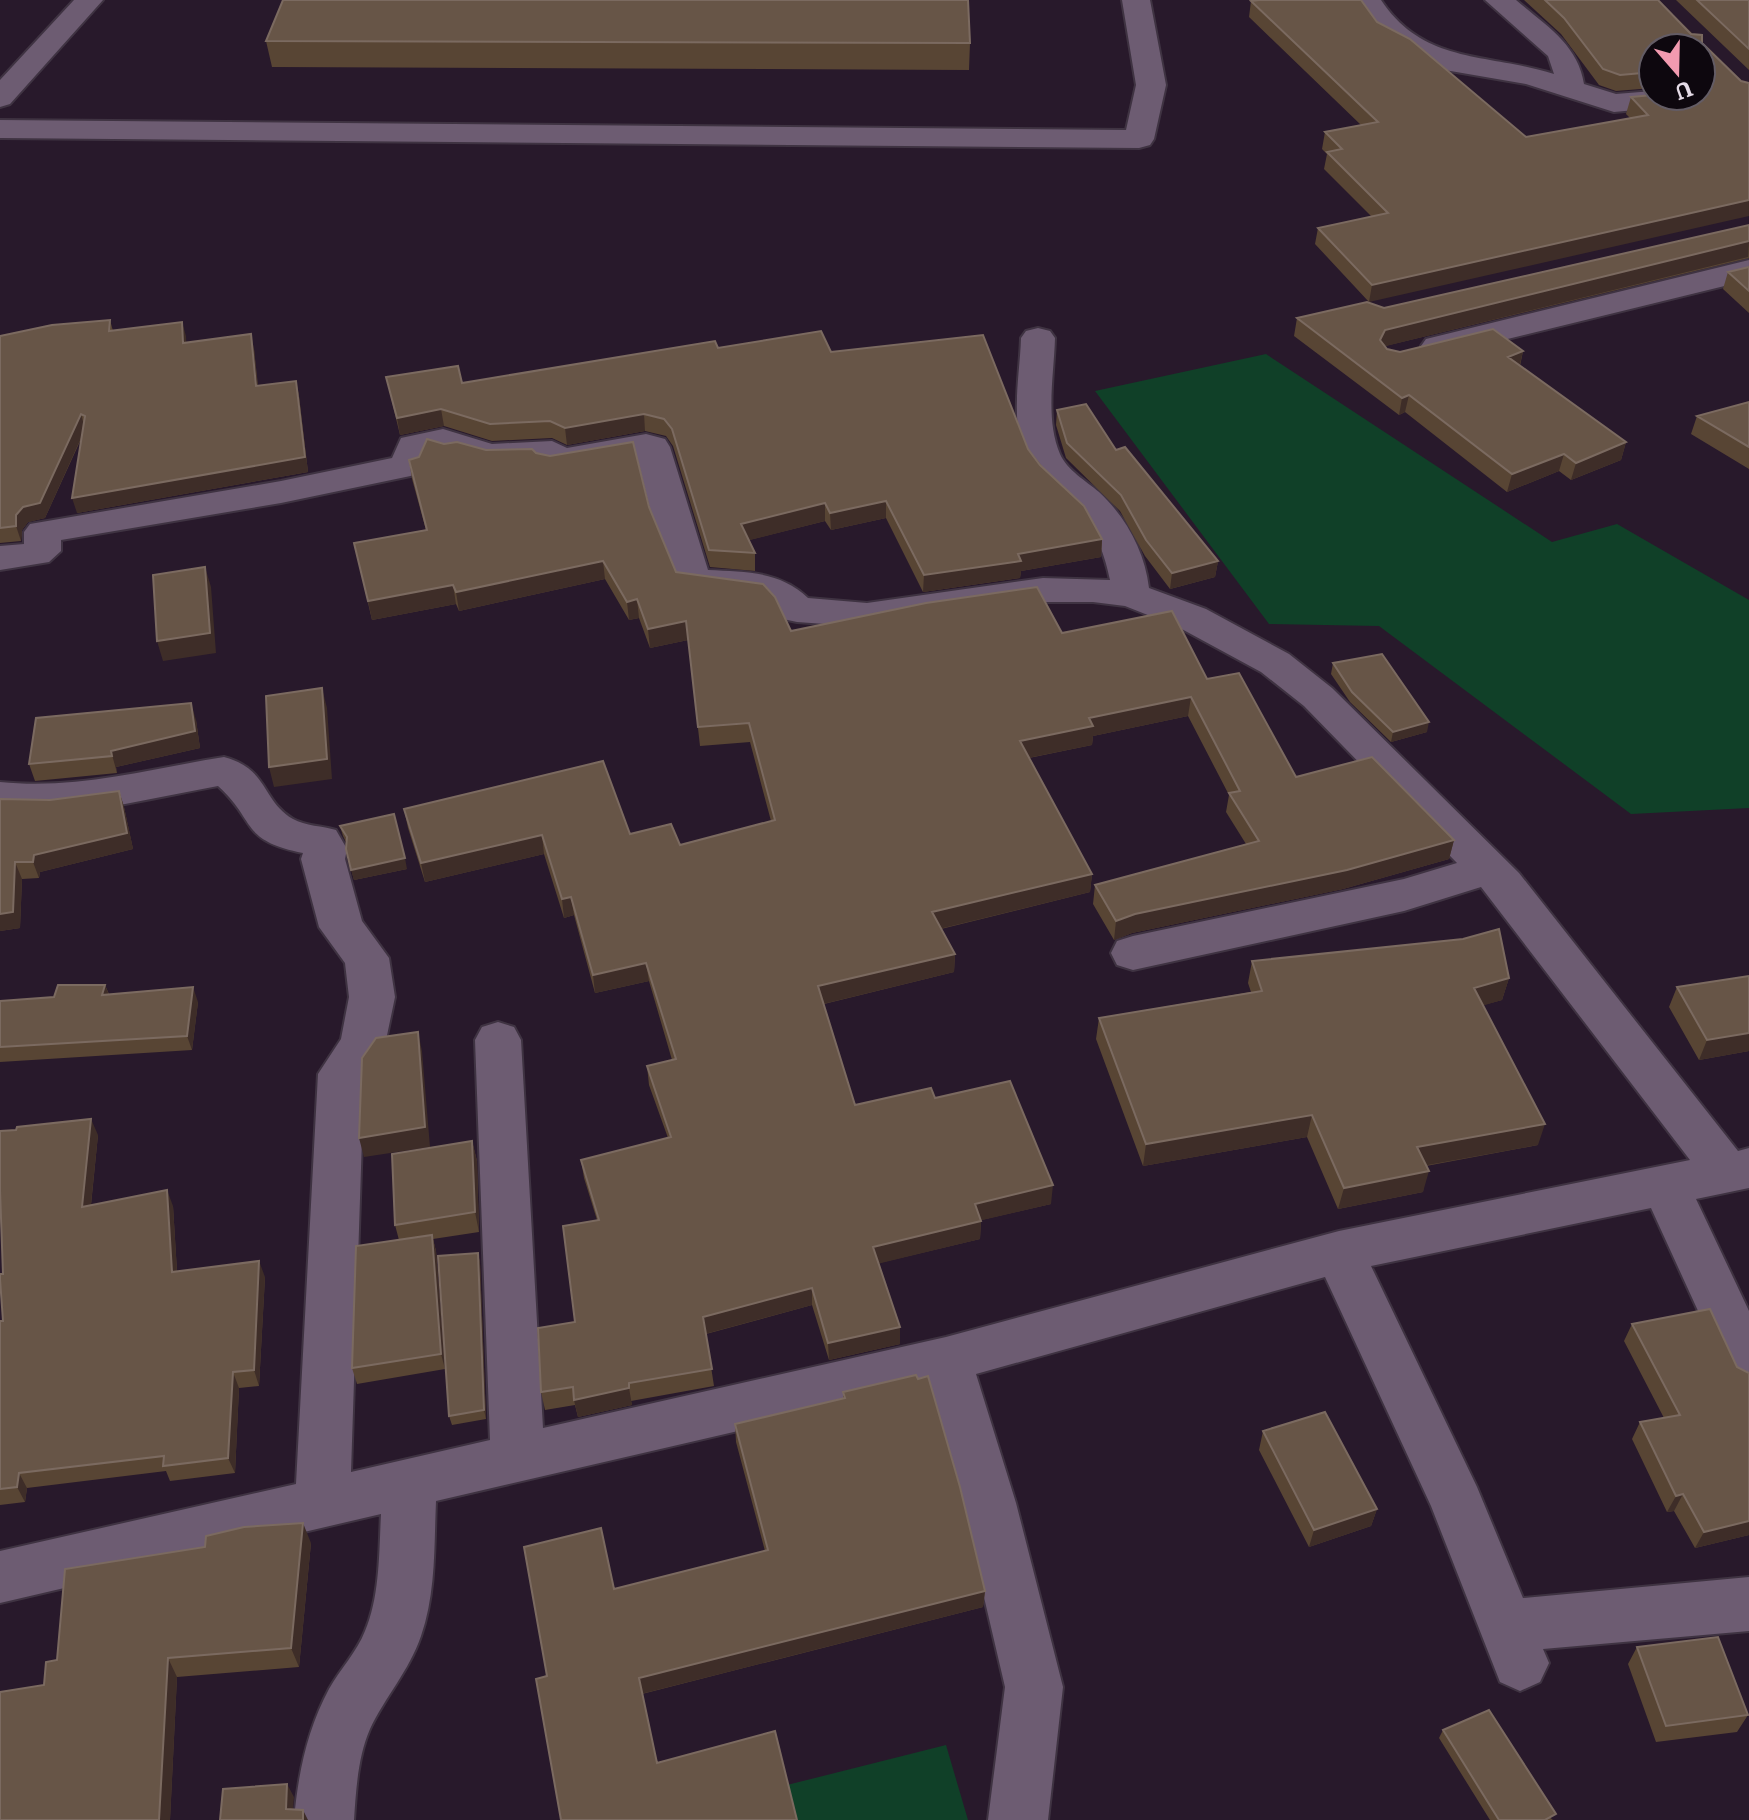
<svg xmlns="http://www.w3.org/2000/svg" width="1749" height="1820" viewBox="0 0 1749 1820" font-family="Literata,serif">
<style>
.green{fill:#104028}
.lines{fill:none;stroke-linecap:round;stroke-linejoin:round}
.minor-casing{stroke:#3f3342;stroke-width:4}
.minor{fill:#6d5c72;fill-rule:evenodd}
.wall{fill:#584534}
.shaded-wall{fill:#3e2d28}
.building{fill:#675547;stroke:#7b6a60;stroke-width:2}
</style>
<rect width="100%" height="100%" fill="#28192b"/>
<path class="green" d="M 1266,354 L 1552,542 L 1617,524 L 1749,600 L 1749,808 L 1631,814 L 1379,626 L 1269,624 L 1095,391 Z
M 946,1745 L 968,1820 L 680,1820 L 680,1812 Z"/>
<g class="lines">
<g class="minor-casing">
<path id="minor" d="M 74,0 L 103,0 L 10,104 L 0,107 L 0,80 Z
M 1122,0 L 1150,0 L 1166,85 L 1154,139 L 1150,145 L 1139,148 L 0,138 L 0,120 L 1126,130 L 1136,85 Z
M 1353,0 L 1381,0 C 1424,65 1489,53 1554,74 L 1548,56 L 1485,0 L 1516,0 C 1545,25 1578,44 1584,84 L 1616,94 L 1653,91 L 1653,96 L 1701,96 L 1701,92 L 1704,96 L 1699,102 L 1689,105 L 1614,112 L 1526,84 L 1439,69 L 1376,35 Z
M 1749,260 L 1749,280 L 1438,356 L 1426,353 L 1421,346 L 1426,339 Z
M 1038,328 L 1050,331 L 1055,338 C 1054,375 1045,419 1060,454 C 1067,470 1086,481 1099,492 C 1126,517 1145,552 1149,588 L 1206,609 L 1289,654 L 1332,688 L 1519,873 L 1738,1151 L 1749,1148 L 1749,1188 L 1696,1199 L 1749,1311 L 1749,1390 L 1731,1383 L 1651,1208 L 1371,1266 L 1477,1487 L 1523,1598 L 1749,1577 L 1749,1631 L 1543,1649 L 1549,1663 L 1540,1682 L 1520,1691 L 1500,1682 L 1431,1506 L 1325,1277 L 976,1374 L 1016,1503 L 1063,1687 L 1048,1820 L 988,1820 L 1005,1687 L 962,1503 L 928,1387 L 436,1501 C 434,1546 436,1593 421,1636 C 409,1671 385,1697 370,1729 C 358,1756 356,1790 354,1820 L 294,1820 C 298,1774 307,1730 329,1689 C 340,1669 357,1652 365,1631 C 380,1596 379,1552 381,1514 L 0,1603 L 0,1551 L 296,1484 L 318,1074 L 341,1039 L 349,997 L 345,963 L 319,927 L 301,859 L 303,853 C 239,840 257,821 218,786 C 145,799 75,819 0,812 L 0,782 C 77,790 149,769 224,757 C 269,769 261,800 293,819 C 305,826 323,826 336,830 L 347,849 L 345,859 L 362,921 L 389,958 L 395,997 L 385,1045 L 364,1077 L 351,1472 L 490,1440 L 475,1040 L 482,1027 L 498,1022 L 514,1027 L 521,1040 L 543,1428 L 946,1337 L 1339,1231 L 1690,1160 L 1481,887 L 1404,911 L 1133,970 L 1117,965 L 1111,953 L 1117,941 L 1133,936 L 1404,879 L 1457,863 L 1304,706 L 1261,672 L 1178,627 L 1125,606 L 1093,602 L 1043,602 L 867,627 L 797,622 L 783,619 L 765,600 L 680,590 L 654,525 L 637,457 L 552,472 L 539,469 L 536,464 L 489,466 L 460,457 L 448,460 L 429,454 L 420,474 L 281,503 L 61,540 L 61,551 L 49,562 L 0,570 L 0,546 L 24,544 L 24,532 L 30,524 L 281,481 L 392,458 L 401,438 L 443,429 L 492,444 L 552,441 L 567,448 L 646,434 L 665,439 L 670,447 L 708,570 C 746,572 780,571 808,598 L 867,603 L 1043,578 L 1110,580 C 1105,556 1097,532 1079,514 C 1060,495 1035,481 1025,455 C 1010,419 1020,375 1021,338 L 1026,331 Z"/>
</g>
<use href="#minor" class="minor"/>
</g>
<path class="wall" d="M 1524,0 L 1658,0 L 1741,81 L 1369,302 L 1315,244 L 1318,228 L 1372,217 L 1324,169 L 1327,154 L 1322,149 L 1325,132 L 1361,125 L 1249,17 L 1251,1 L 1377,22 L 1526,137 L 1630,118 L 1626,114 L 1631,97 L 1701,96 L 1701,48 L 1653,48 L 1653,88 L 1616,91 L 1599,85 L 1561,34 Z
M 1676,0 L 1749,0 L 1749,70 Z
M 266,41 L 970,43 L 969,70 L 272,67 Z
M 1749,225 L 1749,258 L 1385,346 L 1387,349 L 1400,352 L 1523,351 L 1520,366 L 1626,442 L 1621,460 L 1571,480 L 1559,471 L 1507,492 L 1405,412 L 1399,415 L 1294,336 L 1297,318 L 1384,308 Z
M 1749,267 L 1749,313 L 1723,289 L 1728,272 Z
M 110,320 L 113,331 L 182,322 L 186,342 L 254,349 L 258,386 L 296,381 L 299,396 L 308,472 L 77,513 L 82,437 L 45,518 L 28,522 L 22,530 L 21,541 L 0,543 L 0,336 Z
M 718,348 L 831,352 L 1028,449 L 1102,539 L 1101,557 L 1021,571 L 1020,578 L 923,592 L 886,518 L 831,530 L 825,521 L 749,540 L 755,553 L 755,571 L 710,567 L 673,446 L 666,436 L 645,431 L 567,445 L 552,438 L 492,441 L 444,426 L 400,435 L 386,377 L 462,383 Z
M 1749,402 L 1749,469 L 1691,434 L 1697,416 Z
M 1057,410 L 1116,450 L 1218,561 L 1215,577 L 1170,589 L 1145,556 L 1120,511 L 1066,458 L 1056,425 Z
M 444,444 L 486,450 L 536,453 L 649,507 L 676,572 L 791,631 L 1062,633 L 1207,679 L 1296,777 L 1454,840 L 1449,859 L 1343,889 L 1132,933 L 1114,940 L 1093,904 L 1095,885 L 1246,844 L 1226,812 L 1229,795 L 1188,716 L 1093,736 L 1092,745 L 1029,758 L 1092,874 L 1090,892 L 941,929 L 955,954 L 954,972 L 824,1004 L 855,1105 L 935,1098 L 1051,1204 L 981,1220 L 980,1239 L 879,1263 L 900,1327 L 900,1344 L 829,1360 L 812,1305 L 706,1334 L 714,1386 L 631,1401 L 632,1405 L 578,1417 L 575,1405 L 545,1410 L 541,1392 L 575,1322 L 597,1220 L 584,1178 L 581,1160 L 668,1138 L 649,1085 L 647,1066 L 672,1060 L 649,981 L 595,993 L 574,915 L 564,918 L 544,854 L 425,882 L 408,828 L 404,809 L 630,834 L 680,845 L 771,821 L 750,742 L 700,746 L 688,640 L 650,648 L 639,618 L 629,620 L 605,579 L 459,611 L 456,604 L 372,620 L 354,543 L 426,530 L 412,479 L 409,460 L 419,457 Z
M 1333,663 L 1427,732 L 1391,742 L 1350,702 L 1331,674 Z
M 196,720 L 200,748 L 116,767 L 117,773 L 35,781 L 29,764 Z
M 119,791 L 124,807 L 133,849 L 40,872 L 39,878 L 22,879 L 20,928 L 0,931 L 0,801 L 50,800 Z
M 340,826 L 407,869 L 354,880 L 346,849 L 346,842 L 343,836 Z
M 1252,961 L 1509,978 L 1502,1000 L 1483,1005 L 1538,1145 L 1426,1166 L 1423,1192 L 1338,1209 L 1307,1137 L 1143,1166 L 1096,1039 L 1099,1018 L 1251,992 L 1248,983 Z
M 1749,976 L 1749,1051 L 1699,1060 L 1669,1007 L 1677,987 Z
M 105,985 L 109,994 L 198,1002 L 192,1050 L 0,1062 L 0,1001 L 54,997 Z
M 16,1130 L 98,1135 L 91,1205 L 173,1206 L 177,1271 L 265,1277 L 259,1386 L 239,1388 L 235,1473 L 170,1481 L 166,1471 L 27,1488 L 25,1502 L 0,1505 L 0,1321 L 3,1321 L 3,1274 L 0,1207 L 0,1131 Z
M 472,1141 L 477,1161 L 479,1232 L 433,1239 L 436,1251 L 445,1369 L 357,1384 L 352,1368 L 399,1240 L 395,1225 Z
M 478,1253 L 480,1263 L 486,1419 L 452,1425 L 449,1416 Z
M 1632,1324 L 1749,1373 L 1749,1535 L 1695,1548 L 1674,1511 L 1667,1512 L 1632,1439 L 1640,1422 L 1664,1418 L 1624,1341 Z
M 843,1392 L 985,1591 L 983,1607 L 642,1694 L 657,1763 L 561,1820 L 547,1676 L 614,1589 L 765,1551 L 736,1442 L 735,1424 L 843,1398 Z
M 1263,1431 L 1377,1509 L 1371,1526 L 1309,1547 L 1259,1450 Z
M 311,1543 L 299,1667 L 177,1677 L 170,1820 L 0,1820 L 57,1660 Z
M 1637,1647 L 1748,1715 L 1737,1732 L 1656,1742 L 1628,1664 Z
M 1443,1730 L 1553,1820 L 1490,1820 L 1439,1738 Z"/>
<path class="shaded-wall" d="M 1706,73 L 1701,89 L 1703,77 Z
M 1749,200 L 1749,216 L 1369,302 L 1372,285 Z
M 1749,241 L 1748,257 L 1382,347 L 1380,340 L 1385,330 Z
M 182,322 L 186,336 L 187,357 L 183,343 Z
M 251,334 L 254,349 L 259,401 L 256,386 Z
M 1523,351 L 1519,368 L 1508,357 Z
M 296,381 L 299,396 L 308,472 L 77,513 L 72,498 Z
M 1409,395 L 1405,412 L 1399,415 L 1402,398 Z
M 441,409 L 444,426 L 400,435 L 397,418 Z
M 81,414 L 85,429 L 45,518 L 28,522 L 22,530 L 21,541 L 16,526 L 16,515 Z
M 644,414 L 645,431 L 567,445 L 565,428 Z
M 1626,442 L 1621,460 L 1571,480 L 1576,463 Z
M 1564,454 L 1559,471 L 1507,492 L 1512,474 Z
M 886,501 L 886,518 L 831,530 L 830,513 Z
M 825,503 L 825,521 L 742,542 L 741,524 Z
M 1102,539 L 1101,557 L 1021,571 L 1020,578 L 923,592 L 924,575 L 1018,554 Z
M 603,561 L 605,579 L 459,611 L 456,592 Z
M 1218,561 L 1215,577 L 1170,589 L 1172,573 Z
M 205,567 L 211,587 L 216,653 L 163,661 L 157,641 Z
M 453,585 L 456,604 L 372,620 L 368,601 Z
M 637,599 L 639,618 L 629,620 L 627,602 Z
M 686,621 L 688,640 L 650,648 L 648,629 Z
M 322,688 L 327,708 L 332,779 L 274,787 L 269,767 Z
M 1191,697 L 1188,716 L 1093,736 L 1092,745 L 1018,760 L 1020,741 L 1089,718 Z
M 191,703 L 196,720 L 200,748 L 116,767 L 117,773 L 111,751 Z
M 1429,722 L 1427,732 L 1391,742 L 1393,732 Z
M 119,791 L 124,807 L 133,849 L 40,872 L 39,878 L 33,862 L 34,855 Z
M 542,835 L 544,854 L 425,882 L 421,863 Z
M 1454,840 L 1449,859 L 1343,889 L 1132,933 L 1114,940 L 1116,921 L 1135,914 Z
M 405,858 L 407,869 L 354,880 L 351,870 Z
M 15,862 L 22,879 L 20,928 L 0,931 L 0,914 Z
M 1092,874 L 1090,892 L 931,931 L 932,912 Z
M 571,897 L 574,915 L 564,918 L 562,899 Z
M 955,954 L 954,972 L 819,1005 L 818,986 Z
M 646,963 L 649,981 L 595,993 L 593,975 Z
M 1509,978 L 1502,1000 L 1468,1010 L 1474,988 Z
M 105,985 L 111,1000 L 102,995 Z
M 193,987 L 198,1002 L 192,1050 L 187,1036 Z
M 418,1032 L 422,1051 L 430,1147 L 364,1157 L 359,1138 Z
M 1749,1033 L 1749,1051 L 1699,1060 L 1707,1040 Z
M 1312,1115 L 1307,1137 L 1143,1166 L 1146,1144 Z
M 91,1119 L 98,1135 L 89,1223 L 82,1207 Z
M 1545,1124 L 1538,1145 L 1411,1168 L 1417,1147 Z
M 472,1141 L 477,1161 L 479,1232 L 475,1212 Z
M 1429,1171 L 1423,1192 L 1338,1209 L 1344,1188 Z
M 1053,1185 L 1051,1204 L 974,1222 L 975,1204 Z
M 167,1190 L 173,1206 L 178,1288 L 172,1272 Z
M 981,1221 L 980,1239 L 873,1265 L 873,1247 Z
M 432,1235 L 436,1251 L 445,1369 L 441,1354 Z
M 478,1253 L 480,1263 L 486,1419 L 484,1410 Z
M 259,1261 L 265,1277 L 259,1386 L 254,1370 Z
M 812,1288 L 812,1305 L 705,1334 L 703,1317 Z
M 900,1327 L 900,1344 L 829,1360 L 828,1343 Z
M 233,1372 L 239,1388 L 235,1473 L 228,1458 Z
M 629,1388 L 632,1405 L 578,1417 L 574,1400 Z
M 19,1473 L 27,1488 L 25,1502 L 17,1487 Z
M 1683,1494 L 1674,1511 L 1667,1512 L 1676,1496 Z
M 1377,1509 L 1371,1526 L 1309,1547 L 1314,1530 Z
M 1749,1521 L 1749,1535 L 1695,1548 L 1704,1532 Z
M 303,1523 L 311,1543 L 299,1667 L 291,1648 Z
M 985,1591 L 983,1607 L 641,1694 L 639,1678 Z
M 168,1658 L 177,1677 L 170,1820 L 159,1820 Z
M 287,1784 L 294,1797 L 292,1820 L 286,1809 Z
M 303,1810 L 308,1820 L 303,1820 Z"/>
<path class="building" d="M 283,0 L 968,0 L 970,43 L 266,41 Z
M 1259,0 L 1361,0 L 1377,22 L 1410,39 L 1526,137 L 1648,115 L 1631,97 L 1653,95 L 1701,96 L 1701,89 L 1706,88 L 1712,80 L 1706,73 L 1701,77 L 1701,48 L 1653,48 L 1653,72 L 1620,75 L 1603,69 L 1564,18 L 1545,0 L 1658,0 L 1691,34 L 1702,35 L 1702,43 L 1741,81 L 1749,83 L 1749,200 L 1372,285 L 1318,228 L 1388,213 L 1327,152 L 1342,149 L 1325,132 L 1378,122 L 1251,1 Z
M 1697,0 L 1749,0 L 1749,49 Z
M 1749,225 L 1749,241 L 1385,330 L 1380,340 L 1387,349 L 1400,352 L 1493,329 L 1523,351 L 1508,357 L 1626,442 L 1576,463 L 1564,454 L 1512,474 L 1409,395 L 1402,398 L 1297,318 L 1367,302 L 1384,308 Z
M 1749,267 L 1749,291 L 1728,272 Z
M 110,320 L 109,331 L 182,322 L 183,343 L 251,334 L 256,386 L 296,381 L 305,457 L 72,498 L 85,416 L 81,414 L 40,503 L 23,507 L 16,515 L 16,526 L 0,528 L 0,336 L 52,325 Z
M 821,331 L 831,352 L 983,335 L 1028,449 L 1040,465 L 1084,506 L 1102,539 L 1018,554 L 1021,561 L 924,575 L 886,501 L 830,513 L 825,503 L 741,524 L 755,553 L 709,550 L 672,429 L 664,419 L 644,414 L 565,428 L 550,421 L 490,424 L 441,409 L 397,418 L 386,377 L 458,366 L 462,383 L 715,341 L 718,348 Z
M 1749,402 L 1749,447 L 1697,416 Z
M 1086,404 L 1116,450 L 1125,447 L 1218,561 L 1172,573 L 1146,540 L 1121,495 L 1067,443 L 1057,410 Z
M 427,439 L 444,444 L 457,442 L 486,450 L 532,449 L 536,453 L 550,456 L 633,442 L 649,507 L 676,572 L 763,584 L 775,597 L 791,631 L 926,603 L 1037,587 L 1062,633 L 1172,611 L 1207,679 L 1239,673 L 1296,777 L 1372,757 L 1454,840 L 1347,870 L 1135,914 L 1116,921 L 1095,885 L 1259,841 L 1229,793 L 1240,791 L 1191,697 L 1089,718 L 1093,726 L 1020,741 L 1092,874 L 932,912 L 955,954 L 818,986 L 855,1105 L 931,1088 L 935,1098 L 1010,1081 L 1053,1185 L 975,1204 L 981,1221 L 873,1247 L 900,1327 L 828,1343 L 812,1288 L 703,1317 L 712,1369 L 629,1383 L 629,1388 L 574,1400 L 573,1387 L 541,1392 L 538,1328 L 575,1322 L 563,1226 L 599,1220 L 581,1160 L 671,1137 L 647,1066 L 676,1059 L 646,963 L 593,975 L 571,897 L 562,899 L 542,835 L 421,863 L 404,809 L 603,761 L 630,834 L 671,824 L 680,845 L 775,820 L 749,723 L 698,727 L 686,621 L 648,629 L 637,599 L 627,602 L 603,561 L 456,592 L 453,585 L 368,601 L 354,543 L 427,530 L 409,460 L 419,457 Z
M 205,567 L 210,633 L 157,641 L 153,575 Z
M 1382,654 L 1429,722 L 1393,732 L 1352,692 L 1333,663 Z
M 322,688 L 327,759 L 269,767 L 266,696 Z
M 191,703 L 195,731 L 111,751 L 112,756 L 29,764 L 36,718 Z
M 119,791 L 127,833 L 34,855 L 33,862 L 15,862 L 13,912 L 0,914 L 0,799 L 50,800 Z
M 394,814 L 405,858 L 351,870 L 346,849 L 347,837 L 340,826 Z
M 1499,929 L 1509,978 L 1474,988 L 1545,1124 L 1417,1147 L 1429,1171 L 1344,1188 L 1312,1115 L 1146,1144 L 1099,1018 L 1262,991 L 1252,961 L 1463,939 Z
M 1749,976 L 1749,1033 L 1707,1040 L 1677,987 Z
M 58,985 L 105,985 L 102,995 L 193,987 L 187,1036 L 0,1047 L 0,1001 L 54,997 Z
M 418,1032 L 425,1127 L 359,1138 L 362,1058 L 376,1038 Z
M 91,1119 L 82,1207 L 167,1190 L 172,1272 L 259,1261 L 254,1370 L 233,1372 L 228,1458 L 163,1466 L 164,1456 L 19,1473 L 17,1487 L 0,1489 L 0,1321 L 3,1321 L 0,1279 L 0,1274 L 3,1274 L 0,1190 L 0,1131 L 16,1130 L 17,1127 Z
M 472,1141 L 475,1212 L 395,1225 L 392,1154 Z
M 432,1235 L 441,1354 L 352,1368 L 356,1246 Z
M 478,1253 L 484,1410 L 449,1416 L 438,1256 Z
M 1710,1309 L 1737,1367 L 1749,1373 L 1749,1521 L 1704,1532 L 1683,1494 L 1676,1496 L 1640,1422 L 1680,1415 L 1632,1324 Z
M 916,1375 L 918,1379 L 928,1376 L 960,1487 L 985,1591 L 639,1678 L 657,1763 L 775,1731 L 797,1820 L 561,1820 L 536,1679 L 547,1676 L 524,1547 L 601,1528 L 614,1589 L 768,1550 L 735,1424 L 845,1398 L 843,1392 Z
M 1325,1412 L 1377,1509 L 1314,1530 L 1263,1431 Z
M 303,1523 L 291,1648 L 168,1658 L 159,1820 L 0,1820 L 0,1692 L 44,1685 L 46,1662 L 57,1660 L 65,1569 L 205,1547 L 206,1536 L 244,1527 Z
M 1718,1637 L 1748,1715 L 1666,1726 L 1637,1647 Z
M 1489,1710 L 1556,1814 L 1545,1820 L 1499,1820 L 1443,1730 Z
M 287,1784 L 286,1809 L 303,1810 L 303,1820 L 220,1820 L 223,1789 Z"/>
<g transform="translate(1677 72) rotate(160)"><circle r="38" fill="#0d070e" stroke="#635c65" stroke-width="2"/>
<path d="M0-6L14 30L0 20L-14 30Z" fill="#f29ab0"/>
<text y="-12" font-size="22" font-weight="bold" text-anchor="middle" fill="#e5dbe7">U</text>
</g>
</svg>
